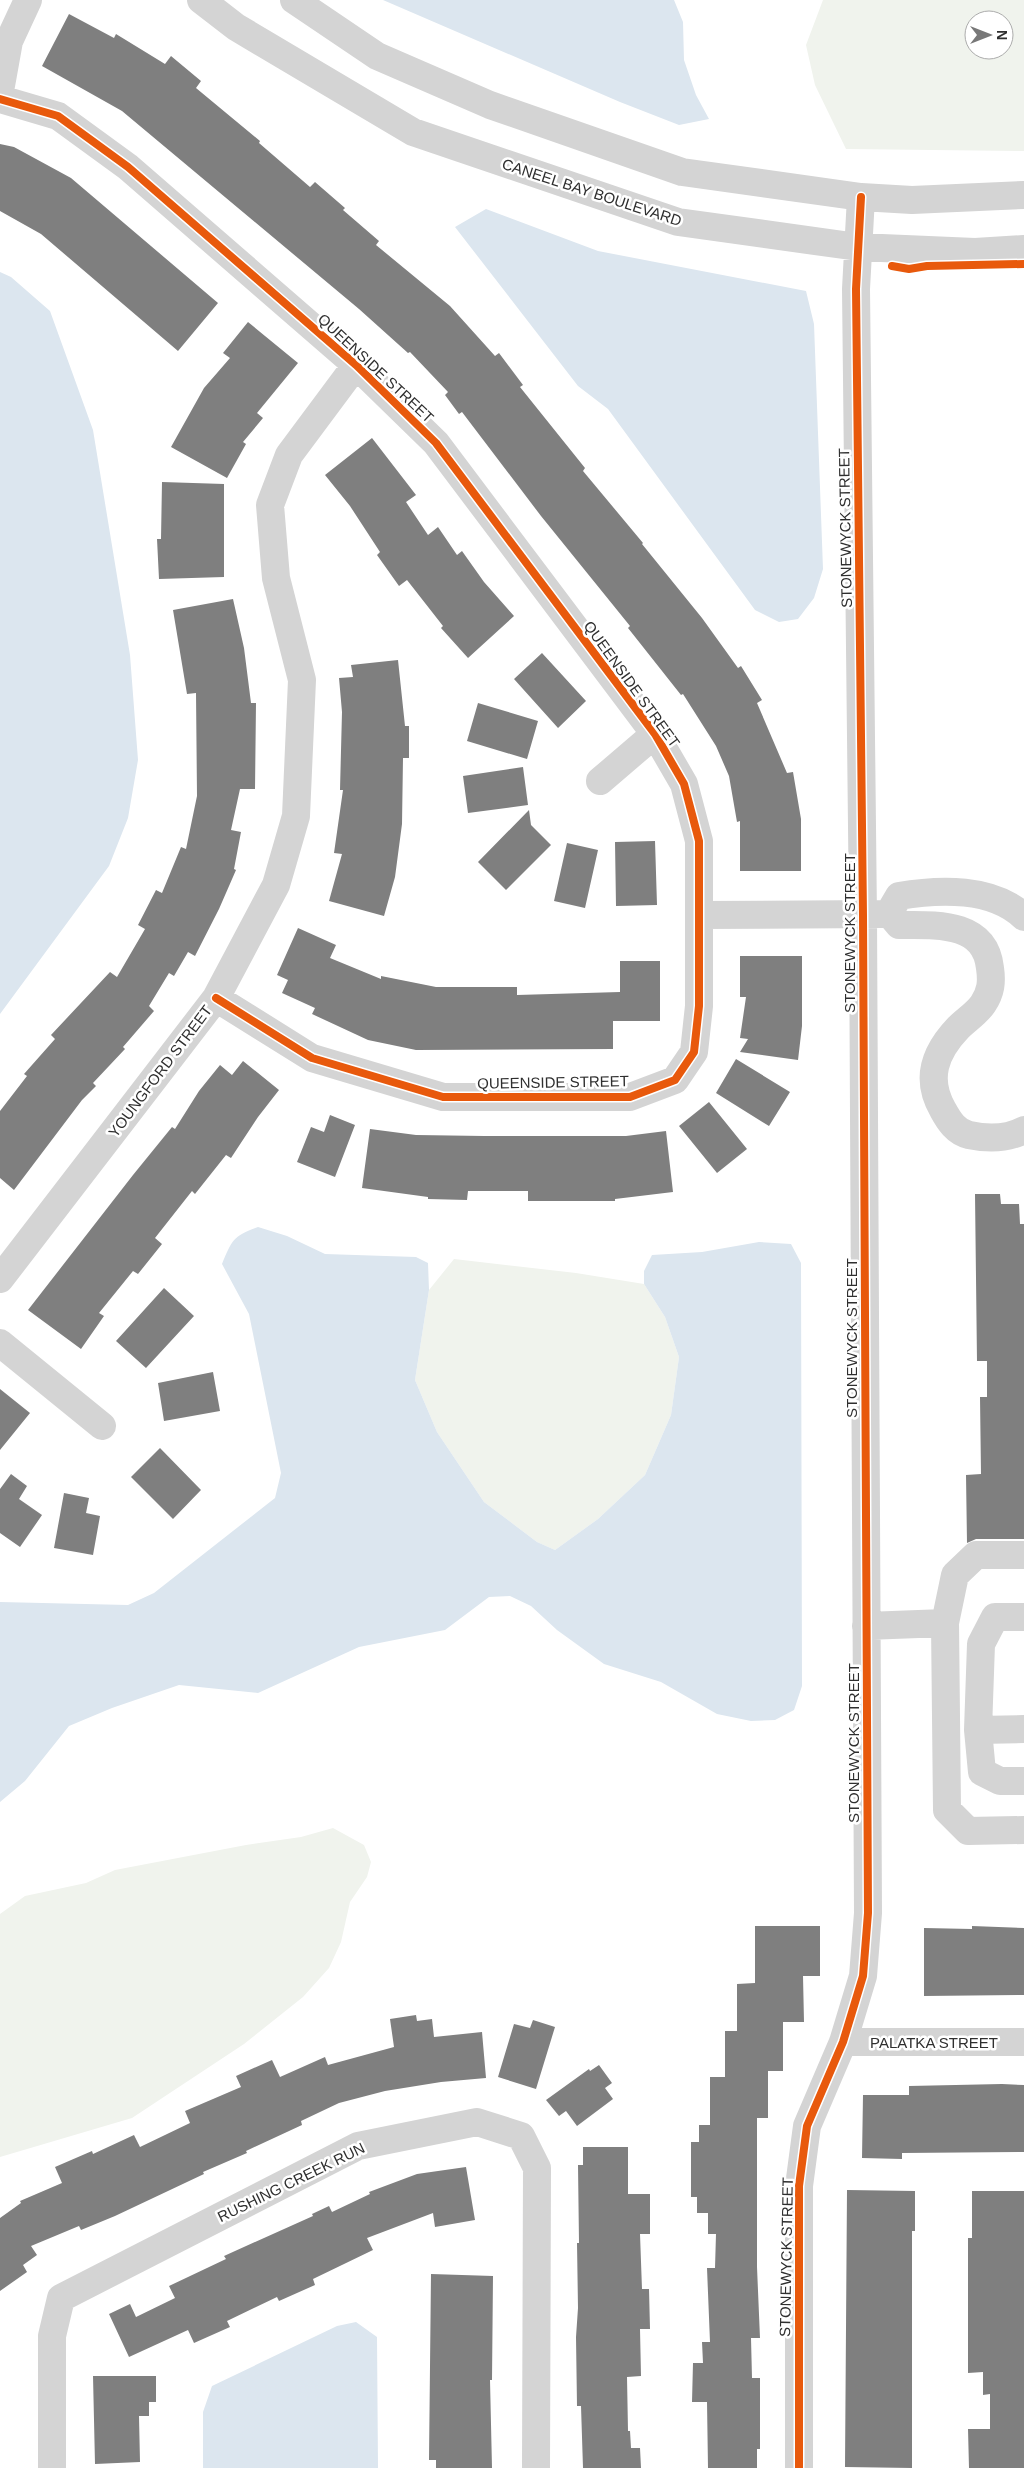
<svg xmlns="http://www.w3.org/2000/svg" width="1024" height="2468" viewBox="0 0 1024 2468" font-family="Arial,sans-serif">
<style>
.green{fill:#f0f3ed;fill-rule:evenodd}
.water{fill:#dce6ef}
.building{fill:#7f7f7f}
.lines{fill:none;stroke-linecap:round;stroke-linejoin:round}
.minor{stroke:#d4d4d4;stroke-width:28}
.cycleway-casing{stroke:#fff;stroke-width:11}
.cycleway{stroke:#e8590c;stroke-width:8}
.labels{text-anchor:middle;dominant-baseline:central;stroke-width:5;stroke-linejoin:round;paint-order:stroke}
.street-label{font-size:15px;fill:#2f2f2f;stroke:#fff}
</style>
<rect width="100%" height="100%" fill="#fff"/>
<path class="green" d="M 823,0 L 1024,0 L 1024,151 L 846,149 L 815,85 L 806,45 ZM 974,20 L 1004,20 L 1004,50 L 974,50 Z
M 454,1259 L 576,1273 L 644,1284 L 665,1317 L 679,1357 L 671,1415 L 645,1475 L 598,1519 L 555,1550 L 537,1542 L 484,1502 L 437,1432 L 415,1380 L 429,1290 Z
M 333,1828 L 364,1845 L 371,1862 L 367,1877 L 350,1902 L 341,1942 L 329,1968 L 303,1997 L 244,2044 L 132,2118 L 0,2157 L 0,1914 L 25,1896 L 86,1883 L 115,1870 L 246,1845 L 301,1837 Z"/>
<path class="water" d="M 383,0 L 674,0 L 683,22 L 684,60 L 696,95 L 709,119 L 679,125 L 620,102 Z
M 486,209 L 598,251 L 806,291 L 814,324 L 823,569 L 814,598 L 798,619 L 779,622 L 755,610 L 608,409 L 578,386 L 455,227 Z
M 0,272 L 11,277 L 50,311 L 93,430 L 130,655 L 138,760 L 128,818 L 109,866 L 0,1014 Z
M 258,1227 L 287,1236 L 325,1254 L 416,1257 L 428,1263 L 429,1290 L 415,1380 L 437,1432 L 484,1502 L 537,1542 L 555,1550 L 598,1519 L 645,1475 L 671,1415 L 679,1357 L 665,1317 L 644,1284 L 644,1271 L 652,1255 L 702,1252 L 759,1242 L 791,1244 L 801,1263 L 802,1686 L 794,1710 L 775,1720 L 751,1721 L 717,1714 L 661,1682 L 604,1664 L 557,1630 L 531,1606 L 510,1596 L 489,1597 L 445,1630 L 359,1647 L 258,1693 L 179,1685 L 112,1708 L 69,1726 L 25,1781 L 0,1802 L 0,1602 L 128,1605 L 154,1593 L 275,1498 L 281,1473 L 249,1314 L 222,1264 C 232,1240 233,1236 258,1227 Z
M 356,2322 L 377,2337 L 378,2468 L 203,2468 L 203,2412 L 212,2386 L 337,2326 Z"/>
<path class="building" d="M 69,14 L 114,38 L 116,34 L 165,64 L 171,56 L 201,81 L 196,88 L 260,141 L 259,143 L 310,187 L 315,182 L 345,208 L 343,210 L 379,241 L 376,245 L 450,306 L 495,356 L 499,353 L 523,385 L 520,387 L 585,468 L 583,471 L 643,543 L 642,544 L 702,618 L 738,668 L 741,666 L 762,700 L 757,703 L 787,773 L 793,772 L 801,819 L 801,871 L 740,871 L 740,821 L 737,822 L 729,776 L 716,746 L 683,694 L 681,695 L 628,628 L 630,626 L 541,516 L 462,412 L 459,414 L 445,395 L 448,392 L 410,352 L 408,353 L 359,309 L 122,111 L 42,66 Z
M 0,144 L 14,147 L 71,178 L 218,303 L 178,351 L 41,234 L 0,211 Z
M 248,322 L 298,363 L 257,413 L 263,418 L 243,442 L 246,444 L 227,478 L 171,447 L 204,388 L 230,358 L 223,353 Z
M 372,438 L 416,495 L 406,502 L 428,535 L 438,527 L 457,555 L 462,551 L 484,582 L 514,616 L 468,658 L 441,628 L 443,626 L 407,580 L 399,586 L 377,555 L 380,552 L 350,506 L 325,475 Z
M 162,482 L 224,484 L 224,577 L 159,579 L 157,539 L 161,539 Z
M 233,599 L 244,648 L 251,703 L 256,703 L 255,789 L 240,789 L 231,830 L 241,832 L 234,869 L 236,870 L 219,909 L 195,956 L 188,952 L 174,976 L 169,973 L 149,1006 L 154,1011 L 123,1047 L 125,1049 L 93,1083 L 96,1086 L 82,1100 L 14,1190 L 0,1178 L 0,1111 L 27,1076 L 24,1074 L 55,1039 L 51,1035 L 110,972 L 117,977 L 145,929 L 138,925 L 156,890 L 162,893 L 181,847 L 186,849 L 197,796 L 196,693 L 187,694 L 173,610 Z
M 542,653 L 586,701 L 558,728 L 514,679 Z
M 398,660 L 405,726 L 409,726 L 409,758 L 403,758 L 402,824 L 395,877 L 384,916 L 329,901 L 342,854 L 334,853 L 343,790 L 340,790 L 342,712 L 339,678 L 353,677 L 351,665 Z
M 478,703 L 538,721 L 527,759 L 467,741 Z
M 523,767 L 528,805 L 468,813 L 463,776 Z
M 529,810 L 531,825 L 551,845 L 506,890 L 478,862 Z
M 655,841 L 657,905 L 616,906 L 615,842 Z
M 567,843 L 598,850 L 585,908 L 554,901 Z
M 298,928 L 336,945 L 330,958 L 381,979 L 381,976 L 436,987 L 517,987 L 517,995 L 620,992 L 620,961 L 660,961 L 660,1021 L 613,1021 L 613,1049 L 416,1050 L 368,1040 L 312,1014 L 315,1008 L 282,993 L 288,980 L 277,975 Z
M 740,956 L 802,956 L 802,1026 L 798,1060 L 740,1052 L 748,1039 L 740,1038 L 746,997 L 740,997 Z
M 736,1059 L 790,1092 L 769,1126 L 716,1093 Z
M 243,1061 L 279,1090 L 258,1117 L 231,1158 L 226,1155 L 195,1194 L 192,1191 L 155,1238 L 162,1244 L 138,1274 L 133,1271 L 99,1313 L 104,1316 L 81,1349 L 28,1310 L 133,1175 L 172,1127 L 175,1129 L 199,1091 L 220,1065 L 232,1075 Z
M 709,1102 L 747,1149 L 717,1173 L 679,1126 Z
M 330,1115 L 355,1125 L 335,1177 L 297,1162 L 311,1127 L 324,1132 Z
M 370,1129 L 416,1135 L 484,1136 L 626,1136 L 666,1131 L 673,1192 L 615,1199 L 615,1201 L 528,1201 L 528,1191 L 468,1191 L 467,1200 L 428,1199 L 428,1197 L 362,1188 Z
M 975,1194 L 1000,1194 L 1001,1204 L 1019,1204 L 1020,1224 L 1024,1224 L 1024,1539 L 976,1539 L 967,1543 L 966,1475 L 981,1474 L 980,1397 L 987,1397 L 987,1361 L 977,1361 Z
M 164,1288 L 194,1316 L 146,1368 L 116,1341 Z
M 213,1372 L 220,1411 L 164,1421 L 158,1383 Z
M 0,1389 L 30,1413 L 0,1450 Z
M 160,1448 L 201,1490 L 173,1519 L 131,1477 Z
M 11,1474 L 27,1486 L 19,1499 L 42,1515 L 20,1547 L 0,1533 L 0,1489 Z
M 64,1493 L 89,1498 L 86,1513 L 100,1516 L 93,1555 L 54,1548 Z
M 755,1926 L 820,1926 L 820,1976 L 803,1976 L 804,2022 L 783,2022 L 783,2071 L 768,2071 L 768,2118 L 757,2118 L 757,2267 L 760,2338 L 751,2338 L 752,2378 L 760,2378 L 760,2449 L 757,2449 L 757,2468 L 708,2468 L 707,2402 L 692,2402 L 693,2363 L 703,2363 L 702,2342 L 710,2342 L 707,2268 L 715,2268 L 716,2234 L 708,2234 L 708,2213 L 697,2213 L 697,2197 L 691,2197 L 691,2142 L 699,2142 L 699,2125 L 710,2125 L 710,2077 L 725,2077 L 725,2031 L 737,2031 L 737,1984 L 755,1983 Z
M 972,1926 L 1024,1928 L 1024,1995 L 924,1996 L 924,1928 L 972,1929 Z
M 416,2015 L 417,2021 L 432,2019 L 434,2037 L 482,2032 L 486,2078 L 441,2082 L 385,2091 L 339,2103 L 301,2121 L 302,2125 L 246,2151 L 247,2153 L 203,2172 L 204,2174 L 115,2216 L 81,2230 L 79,2226 L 31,2246 L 37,2255 L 23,2265 L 27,2272 L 0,2291 L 0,2218 L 21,2203 L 20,2201 L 62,2183 L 55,2167 L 92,2151 L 93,2154 L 134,2135 L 140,2147 L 190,2123 L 185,2111 L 241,2087 L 236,2076 L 272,2060 L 280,2077 L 325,2057 L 328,2065 L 394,2047 L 390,2019 Z
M 533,2020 L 555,2027 L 536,2089 L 498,2077 L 514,2024 L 530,2028 Z
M 599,2065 L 612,2083 L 605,2088 L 613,2099 L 577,2126 L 566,2111 L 559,2116 L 546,2100 L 589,2069 L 590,2071 Z
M 1002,2084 L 1024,2085 L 1024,2152 L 902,2153 L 902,2159 L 862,2158 L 863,2095 L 909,2095 L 909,2086 Z
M 583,2147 L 628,2147 L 628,2194 L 650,2194 L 650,2234 L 640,2234 L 642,2289 L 649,2289 L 650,2329 L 640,2329 L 641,2376 L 627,2377 L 628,2431 L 630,2431 L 631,2448 L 640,2448 L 641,2468 L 583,2468 L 581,2406 L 577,2406 L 576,2337 L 578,2308 L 577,2243 L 579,2243 L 578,2165 L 583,2165 Z
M 466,2167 L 475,2220 L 435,2227 L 433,2213 L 367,2238 L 373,2250 L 313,2279 L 315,2285 L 279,2301 L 277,2297 L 227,2321 L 230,2327 L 194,2343 L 188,2330 L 129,2357 L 109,2314 L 130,2304 L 136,2317 L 175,2298 L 169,2286 L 226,2259 L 224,2256 L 313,2216 L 312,2214 L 329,2206 L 332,2212 L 370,2194 L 369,2192 L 417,2174 Z
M 847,2190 L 915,2191 L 915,2231 L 912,2231 L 912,2468 L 845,2467 Z
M 972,2191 L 1024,2191 L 1024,2468 L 969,2468 L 968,2429 L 990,2429 L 990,2394 L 983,2395 L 983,2372 L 968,2373 L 968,2238 L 972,2238 Z
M 431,2274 L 493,2276 L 492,2380 L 490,2380 L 492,2468 L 436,2468 L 436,2460 L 429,2460 Z
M 93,2376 L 156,2376 L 156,2402 L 149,2402 L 149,2416 L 139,2416 L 140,2462 L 95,2464 Z"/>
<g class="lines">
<path class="minor" d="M 201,0 L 236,27 L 413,132 L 678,222 L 858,247 L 975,252 L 1024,249
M 294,0 L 377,56 L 490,105 L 682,172 L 861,197 L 912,200 L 1024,195
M 0,91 L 9,41 L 28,0
M 0,99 L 58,116 L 128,167 L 356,365 L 436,443 L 655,734 L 684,784 L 699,841 L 699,1006 L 694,1052 L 675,1080 L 630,1097 L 443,1097 L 312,1058 L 216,998
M 600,781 L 655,734
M 889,913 L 899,925 C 935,925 985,921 990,968 C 992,982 991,992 983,1004 C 977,1013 966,1020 958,1028 C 935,1052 925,1079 943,1110 C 949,1121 956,1132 969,1135 C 988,1139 1007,1139 1024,1130
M 889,913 L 899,896 C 939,889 993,887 1024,917
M 699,915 L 882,914
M 0,1279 L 216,998 L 276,885 L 296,816 L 302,680 L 276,578 L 270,505 L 289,455 L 356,365
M 0,1343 L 102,1426
M 1024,1555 L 976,1555 L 955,1575 L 945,1623 L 947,1810 L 968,1831 L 1024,1830
M 866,1626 L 945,1623
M 1024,1729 L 978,1730 L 982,1772 L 1000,1781 L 1024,1781
M 978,1730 L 981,1644 L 995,1617 L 1024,1617
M 843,2042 L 1024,2042
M 52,2468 L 52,2336 L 61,2298 L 358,2146 L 477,2122 L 521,2136 L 537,2168 L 536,2468
M 799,2468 L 799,2186 L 807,2126 L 843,2042 L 863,1976 L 868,1913 L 863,916 L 856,289 L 861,197"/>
<g class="cycleway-casing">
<path id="cycleway" d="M 0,99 L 58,116 L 128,167 L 356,365 L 436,443 L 655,734 L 684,784 L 699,841 L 699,1006 L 694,1052 L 675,1080 L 630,1097 L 443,1097 L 312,1058 L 216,998
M 892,266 L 909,269 L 927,266 L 1024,264
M 799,2468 L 799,2186 L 807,2126 L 843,2042 L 863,1976 L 868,1913 L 863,916 L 856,289 L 861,197"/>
</g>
<use href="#cycleway" class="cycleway"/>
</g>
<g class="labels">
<g class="street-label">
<text transform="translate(592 192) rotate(18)">CANEEL BAY BOULEVARD</text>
<text transform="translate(376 368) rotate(43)">QUEENSIDE STREET</text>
<text transform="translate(845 528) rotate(-91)">STONEWYCK STREET</text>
<text transform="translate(632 684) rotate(54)">QUEENSIDE STREET</text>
<text transform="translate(849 933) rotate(-90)">STONEWYCK STREET</text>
<text transform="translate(160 1071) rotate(-53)">YOUNGFORD STREET</text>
<text transform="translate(553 1082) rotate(-1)">QUEENSIDE STREET</text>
<text transform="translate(851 1338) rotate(-90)">STONEWYCK STREET</text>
<text transform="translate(853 1743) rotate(-90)">STONEWYCK STREET</text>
<text x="934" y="2042">PALATKA STREET</text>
<text transform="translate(291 2182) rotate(-26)">RUSHING CREEK RUN</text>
<text transform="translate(786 2257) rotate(-89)">STONEWYCK STREET</text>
</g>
</g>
<g transform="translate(989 35) rotate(90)"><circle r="24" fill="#ffffff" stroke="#acacac"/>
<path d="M0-4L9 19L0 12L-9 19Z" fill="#787878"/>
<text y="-8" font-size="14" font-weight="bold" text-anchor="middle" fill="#2f2f2f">N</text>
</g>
</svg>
